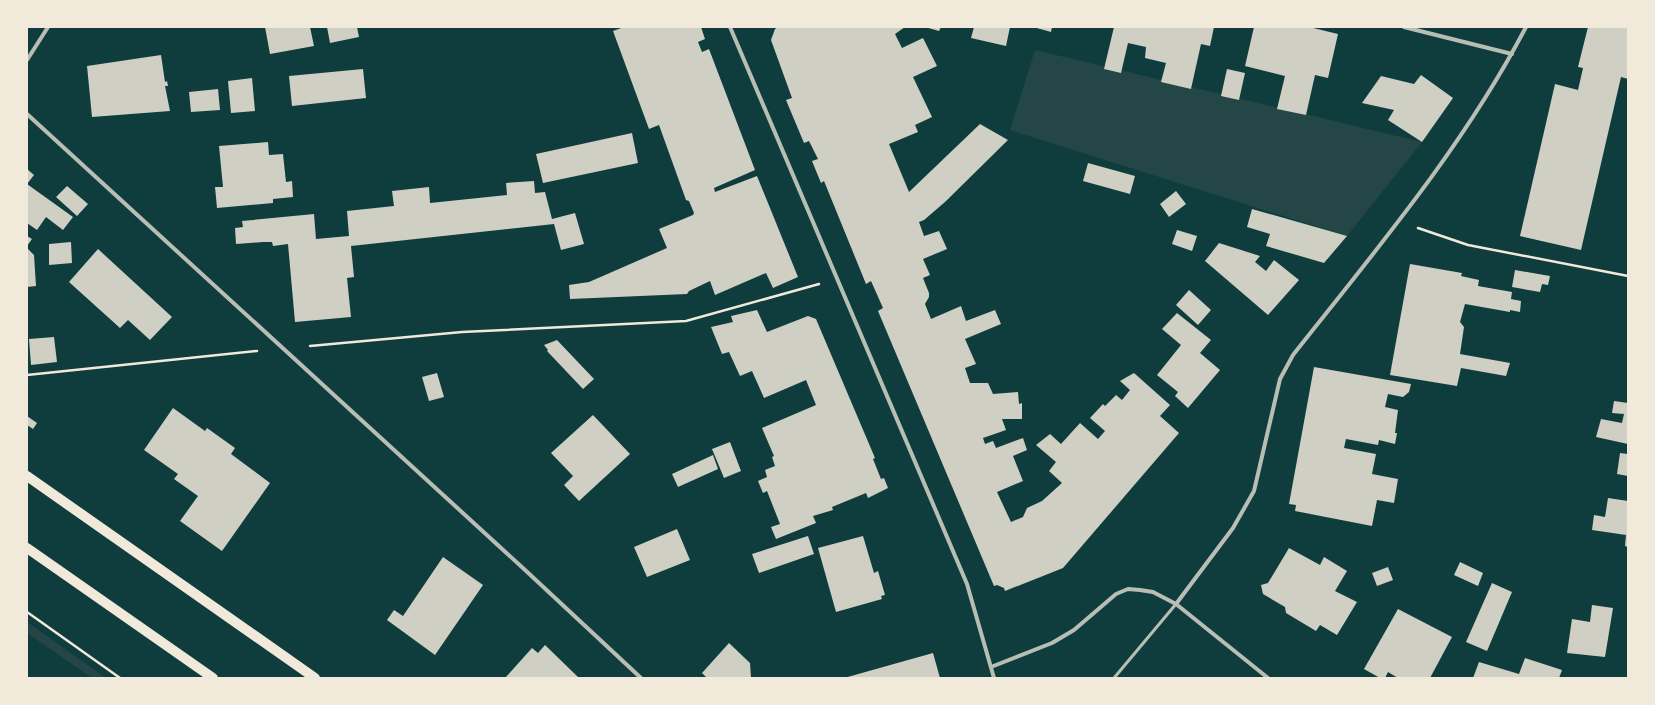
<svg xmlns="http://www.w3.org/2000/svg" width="1655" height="705" viewBox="0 0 1655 705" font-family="Roboto,sans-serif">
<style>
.green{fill:#244646}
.building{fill:#cfcfc3}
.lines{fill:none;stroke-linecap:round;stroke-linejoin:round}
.path{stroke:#f1e9da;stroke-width:2.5}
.service{stroke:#b8beb3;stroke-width:3}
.minor{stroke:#b8beb3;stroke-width:4}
.primary{stroke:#f1e9da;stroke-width:10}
</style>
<rect width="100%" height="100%" fill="#0f3d3e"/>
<path class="green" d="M 1035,50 L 1422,142 L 1347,236 L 1010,130 Z
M 27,622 L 106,678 L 92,678 L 27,633 Z"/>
<path class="building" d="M 265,27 L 310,27 L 314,46 L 270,54 Z
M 327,27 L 357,27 L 359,37 L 330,43 Z
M 624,27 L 701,27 L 705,39 L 698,42 L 702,52 L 709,49 L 755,170 L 714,188 L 715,192 L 757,176 L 798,277 L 773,288 L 766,273 L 715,295 L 710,281 L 689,291 L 687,294 L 570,299 L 569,285 L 589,282 L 667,248 L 659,229 L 693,215 L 694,213 L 689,201 L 686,200 L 659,125 L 649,129 L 613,31 Z
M 778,27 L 905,27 L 895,34 L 902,48 L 923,38 L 937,66 L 913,77 L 932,117 L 915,125 L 918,132 L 889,144 L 909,192 L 980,124 L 1008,140 L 945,202 L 924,220 L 919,222 L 924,236 L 939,231 L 947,249 L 923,259 L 930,275 L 923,278 L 929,293 L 929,297 L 925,304 L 931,319 L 961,306 L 966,321 L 995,310 L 1001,324 L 965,339 L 976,364 L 965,368 L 970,383 L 988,383 L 993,394 L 1018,392 L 1019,404 L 1022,403 L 1022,419 L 1002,419 L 1006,430 L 983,438 L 985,444 L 993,441 L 996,448 L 1023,438 L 1027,450 L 1013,456 L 1023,481 L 997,492 L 1011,522 L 1023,517 L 1027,508 L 1042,501 L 1062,483 L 1049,471 L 1056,462 L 1036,445 L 1050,434 L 1061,444 L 1080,423 L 1098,439 L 1105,431 L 1090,418 L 1103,404 L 1105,406 L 1116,395 L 1122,400 L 1130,390 L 1120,381 L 1134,373 L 1170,405 L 1160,416 L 1179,433 L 1063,568 L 1005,591 L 1004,588 L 997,585 L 994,586 L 878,311 L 883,308 L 871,281 L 866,284 L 824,181 L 821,183 L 812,161 L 818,159 L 809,141 L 804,143 L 786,100 L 792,98 L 771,40 L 775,29 Z
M 925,27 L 941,27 L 939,31 Z
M 974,27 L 1010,27 L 1006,46 L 971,38 Z
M 1033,27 L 1052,27 L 1051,32 Z
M 1114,27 L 1214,27 L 1210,46 L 1201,44 L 1191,89 L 1161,82 L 1166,63 L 1145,58 L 1146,47 L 1128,43 L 1121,73 L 1104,69 Z
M 1254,27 L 1309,27 L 1338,34 L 1328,78 L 1315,75 L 1306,115 L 1277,109 L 1285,76 L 1245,66 Z
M 1588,27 L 1628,27 L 1628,79 L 1621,77 L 1581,250 L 1520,236 L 1555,84 L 1578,90 L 1583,68 L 1578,67 Z
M 161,55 L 165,82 L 167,81 L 168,86 L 165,86 L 170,111 L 92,117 L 87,66 Z
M 363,69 L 366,98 L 292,106 L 289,76 Z
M 1227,69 L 1245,73 L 1239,100 L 1221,96 Z
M 1421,75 L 1453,98 L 1422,142 L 1388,120 L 1394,110 L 1362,103 L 1381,76 L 1414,84 Z
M 252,78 L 255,111 L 231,113 L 228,81 Z
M 218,89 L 220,110 L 191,112 L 189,92 Z
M 632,133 L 638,163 L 543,183 L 536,154 Z
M 268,142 L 269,155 L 283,154 L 286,182 L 292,181 L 293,197 L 273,199 L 273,203 L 217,208 L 215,187 L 223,187 L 219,146 Z
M 1088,163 L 1135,176 L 1130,194 L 1083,181 Z
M 27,169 L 34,175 L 27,184 L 73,217 L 63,230 L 46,217 L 37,230 L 27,223 Z
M 534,181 L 535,193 L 545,192 L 552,219 L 575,213 L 584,244 L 561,250 L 554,224 L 351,246 L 354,277 L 347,278 L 351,317 L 295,322 L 288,244 L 273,246 L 272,242 L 263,242 L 236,244 L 235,228 L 243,227 L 242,221 L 314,214 L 316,239 L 349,236 L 347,211 L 394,206 L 392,191 L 429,187 L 430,203 L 507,195 L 506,183 Z
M 67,186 L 88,204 L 77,216 L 56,197 Z
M 1176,191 L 1186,204 L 1169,217 L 1160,204 Z
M 1252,209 L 1347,236 L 1324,263 L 1266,246 L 1270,234 L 1247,227 Z
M 1177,230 L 1197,236 L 1192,251 L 1172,244 Z
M 27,236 L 32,239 L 27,246 Z
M 71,242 L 72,263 L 49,265 L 49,244 Z
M 1219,243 L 1260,256 L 1255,262 L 1266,271 L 1274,260 L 1299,280 L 1268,315 L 1205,261 Z
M 27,248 L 34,255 L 36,286 L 27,287 Z
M 98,249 L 172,317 L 150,340 L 128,320 L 120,328 L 69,282 Z
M 1410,264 L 1462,273 L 1461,276 L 1479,280 L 1478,286 L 1512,292 L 1511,299 L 1521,301 L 1520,312 L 1510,310 L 1510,312 L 1465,304 L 1460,322 L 1464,327 L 1460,354 L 1510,363 L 1506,376 L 1461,368 L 1457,386 L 1390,375 Z
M 1515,270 L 1550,276 L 1548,285 L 1542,284 L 1540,292 L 1512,287 Z
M 1189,290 L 1211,310 L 1198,325 L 1176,305 Z
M 757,310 L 767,332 L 808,316 L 816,319 L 875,458 L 873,459 L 881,479 L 884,478 L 888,488 L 868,498 L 866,493 L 832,507 L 833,510 L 813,516 L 816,523 L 776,539 L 771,527 L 780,524 L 767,491 L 763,493 L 758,481 L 767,477 L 765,470 L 775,466 L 772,457 L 774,456 L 762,428 L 816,405 L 806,380 L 764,398 L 752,371 L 740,376 L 729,352 L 722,354 L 711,327 L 733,322 L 731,316 Z
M 1177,313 L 1211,340 L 1200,353 L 1220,370 L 1188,408 L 1175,396 L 1178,392 L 1157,375 L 1181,345 L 1162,329 Z
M 54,337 L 57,362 L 31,365 L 29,339 Z
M 557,340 L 594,379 L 583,389 L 547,351 L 548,350 L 544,345 Z
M 1314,367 L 1411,384 L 1409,392 L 1403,397 L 1388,394 L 1385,407 L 1398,410 L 1395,433 L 1397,433 L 1395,444 L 1379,440 L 1378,445 L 1346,439 L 1344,448 L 1376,454 L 1372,474 L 1398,479 L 1394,503 L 1377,500 L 1372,526 L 1295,511 L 1296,505 L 1289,504 Z
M 437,373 L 444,397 L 429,401 L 422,377 Z
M 1614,401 L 1628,403 L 1628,444 L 1596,437 L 1601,419 L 1622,423 L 1624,414 L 1612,413 Z
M 173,408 L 205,431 L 207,428 L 235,448 L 231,454 L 270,483 L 222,551 L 180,521 L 198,496 L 174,479 L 178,474 L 144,450 Z
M 593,415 L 630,454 L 579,501 L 564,485 L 573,476 L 551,453 Z
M 27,416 L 37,423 L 33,429 L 27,425 Z
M 730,442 L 741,471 L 724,478 L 712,449 Z
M 1620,453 L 1628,454 L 1628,476 L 1617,474 Z
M 713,455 L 718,469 L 678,487 L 672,474 Z
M 1608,498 L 1628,501 L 1628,547 L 1625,546 L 1626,535 L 1592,530 L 1594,515 L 1605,517 Z
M 677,529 L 690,560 L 647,577 L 634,547 Z
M 808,536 L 814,554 L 759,573 L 752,554 Z
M 863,536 L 874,573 L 878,571 L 885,595 L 881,596 L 882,599 L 836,612 L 818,548 Z
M 1289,548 L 1320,565 L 1324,557 L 1347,571 L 1335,591 L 1357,602 L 1337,635 L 1320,625 L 1316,631 L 1286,613 L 1285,607 L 1263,594 L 1261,585 L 1268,583 Z
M 443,557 L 483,585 L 435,655 L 387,620 L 394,610 L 403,616 Z
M 1460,562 L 1483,573 L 1478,586 L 1454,575 Z
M 1388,567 L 1393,580 L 1377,586 L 1372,573 Z
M 1492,583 L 1512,592 L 1487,651 L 1466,642 Z
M 1592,605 L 1613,608 L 1605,657 L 1567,653 L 1572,619 L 1590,622 Z
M 1398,609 L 1452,637 L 1430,678 L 1398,678 L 1388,672 L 1385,678 L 1380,678 L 1364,669 Z
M 729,643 L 750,663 L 751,678 L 707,678 L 702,673 Z
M 545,645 L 579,678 L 505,678 L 532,648 L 538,653 Z
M 933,653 L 940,678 L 844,678 Z
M 1525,658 L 1562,670 L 1559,678 L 1473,678 L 1479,662 L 1519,674 Z"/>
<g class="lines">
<path class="path" d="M 1418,228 L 1468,245 L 1628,276
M 310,346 L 462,332 L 686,321 L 819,284
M 27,375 L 257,351
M 27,612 L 120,678"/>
<path class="service" d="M 1114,678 L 1176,604"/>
<path class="minor" d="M 730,27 L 967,584 L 994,678
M 1404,27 L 1512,54
M 27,60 L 48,27
M 27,114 L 524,569 L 641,678
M 1176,604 L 1233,528 L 1254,491 L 1280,379 L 1293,355 C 1376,250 1464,146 1526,27
M 991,667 L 1052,643 L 1074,630 L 1116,594 L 1128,589 L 1140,590 L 1153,592 L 1176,604 L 1268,678"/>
<path class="primary" d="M 27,476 L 315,678
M 27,548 L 213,678"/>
</g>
<rect width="1655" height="705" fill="none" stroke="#f1e9da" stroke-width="56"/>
</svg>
